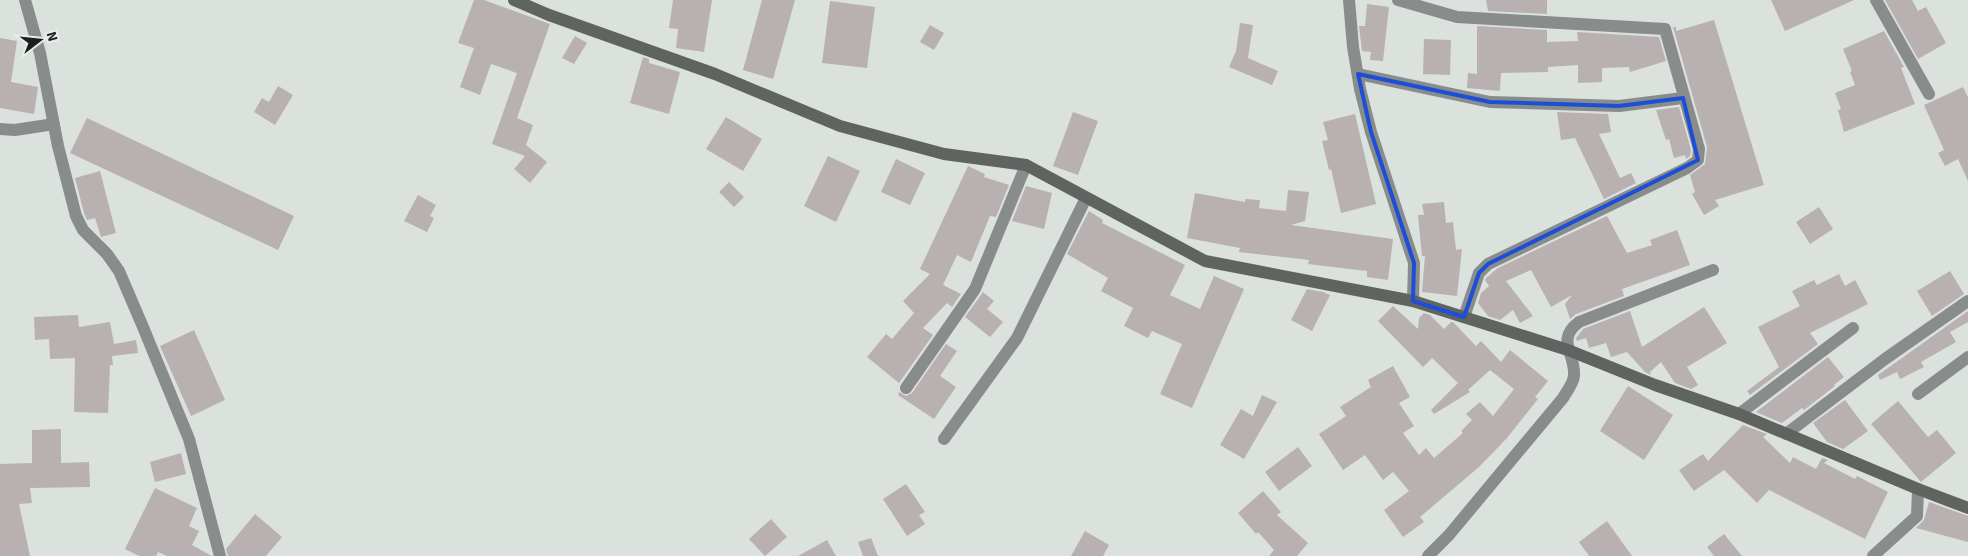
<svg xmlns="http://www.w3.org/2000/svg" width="1968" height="556" viewBox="0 0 1968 556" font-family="'Source Sans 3',sans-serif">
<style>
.building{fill:#b9b0b2}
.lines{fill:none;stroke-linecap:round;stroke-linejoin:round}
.minor{stroke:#888c8a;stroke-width:12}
.secondary{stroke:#5f6461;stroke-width:12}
.marked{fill:none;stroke:#1d4ed8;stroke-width:4;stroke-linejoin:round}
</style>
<rect width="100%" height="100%" fill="#dbe2dd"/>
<path class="building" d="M 474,0 L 484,0 L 550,24 L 517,118 L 533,125 L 526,145 L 547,162 L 530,183 L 514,169 L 525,156 L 492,144 L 517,73 L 491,64 L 480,95 L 460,87 L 474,48 L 458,43 Z
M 673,0 L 712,0 L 704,52 L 676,48 L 678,29 L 669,28 Z
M 762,0 L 795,0 L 773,79 L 743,70 Z
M 1486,0 L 1547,0 L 1547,14 L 1488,11 Z
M 1771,0 L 1854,0 L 1785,31 Z
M 1885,0 L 1912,0 L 1918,11 L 1926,7 L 1946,43 L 1918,59 Z
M 830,1 L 875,7 L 867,68 L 822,63 Z
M 1367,4 L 1389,7 L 1383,61 L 1370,60 L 1371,52 L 1362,51 L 1359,26 L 1365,26 Z
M 1714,20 L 1764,185 L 1715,200 L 1719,206 L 1704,215 L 1692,194 L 1695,192 L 1690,175 L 1705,164 L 1707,147 L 1673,27 L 1676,27 L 1676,31 Z
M 1240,23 L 1253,25 L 1248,58 L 1278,71 L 1272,85 L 1229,67 L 1236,51 Z
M 930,25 L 944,33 L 934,50 L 920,42 Z
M 1477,26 L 1547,30 L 1547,42 L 1578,41 L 1577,32 L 1659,37 L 1666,61 L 1630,72 L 1629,67 L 1602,68 L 1602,82 L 1578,83 L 1578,65 L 1548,67 L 1548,72 L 1501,73 L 1500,91 L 1467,88 L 1468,73 L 1477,74 Z
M 1884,31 L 1904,67 L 1901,68 L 1915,104 L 1844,132 L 1838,110 L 1841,109 L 1835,93 L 1855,85 L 1850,72 L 1852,71 L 1843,49 Z
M 575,36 L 587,43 L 574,64 L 562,58 Z
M 0,38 L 17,41 L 11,82 L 38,87 L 34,114 L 0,108 Z
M 1424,39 L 1451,40 L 1450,75 L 1423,74 Z
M 643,57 L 649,59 L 649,63 L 680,72 L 669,114 L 630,103 Z
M 278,86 L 293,95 L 275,125 L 254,112 L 262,98 L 269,102 Z
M 1963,87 L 1968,97 L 1968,181 L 1958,159 L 1945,166 L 1938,153 L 1944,150 L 1924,105 Z
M 1679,107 L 1691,150 L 1690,156 L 1686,159 L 1685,155 L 1674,158 L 1669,139 L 1666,140 L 1656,110 Z
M 1073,112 L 1098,121 L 1078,175 L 1053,166 Z
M 1557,112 L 1608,114 L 1611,132 L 1599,134 L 1620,178 L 1631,173 L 1636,183 L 1604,199 L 1575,138 L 1561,140 Z
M 1355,114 L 1376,204 L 1341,213 L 1331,169 L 1329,170 L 1322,141 L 1328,140 L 1323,122 Z
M 726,117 L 762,139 L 743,171 L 706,149 Z
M 87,118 L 294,216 L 278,250 L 70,153 Z
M 828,156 L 860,171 L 836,222 L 804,206 Z
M 896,159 L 925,173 L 910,205 L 881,192 Z
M 968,166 L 985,174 L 984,177 L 1009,185 L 996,217 L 990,216 L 971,262 L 957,255 L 943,285 L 961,294 L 952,307 L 947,303 L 923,328 L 933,335 L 899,383 L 867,357 L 886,334 L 892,339 L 914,313 L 903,301 L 930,274 L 920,269 Z
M 100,171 L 116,233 L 101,237 L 95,218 L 87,220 L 84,213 L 75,178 Z
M 729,182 L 744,197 L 734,207 L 719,192 Z
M 1026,186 L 1052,193 L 1044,229 L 1012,221 Z
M 1288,190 L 1309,192 L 1305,221 L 1291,225 L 1393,239 L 1388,280 L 1367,277 L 1367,271 L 1308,264 L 1309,260 L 1239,252 L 1240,248 L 1187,238 L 1195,193 L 1245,202 L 1245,199 L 1260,200 L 1259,208 L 1286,211 Z
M 418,195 L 436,205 L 430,216 L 434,218 L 427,232 L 404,221 Z
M 1444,202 L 1446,223 L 1453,222 L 1456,250 L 1462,249 L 1457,296 L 1422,292 L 1425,256 L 1422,256 L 1418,215 L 1424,215 L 1422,204 Z
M 1819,207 L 1833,229 L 1810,244 L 1796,222 Z
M 1089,211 L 1103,220 L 1102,223 L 1185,265 L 1170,295 L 1200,309 L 1214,276 L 1244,289 L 1192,408 L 1160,394 L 1182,344 L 1152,331 L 1148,338 L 1124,326 L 1133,308 L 1101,291 L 1108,278 L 1067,254 Z
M 1607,216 L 1627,253 L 1652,245 L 1650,240 L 1677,230 L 1690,265 L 1622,289 L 1624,296 L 1576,314 L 1570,319 L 1565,304 L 1572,295 L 1551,307 L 1531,270 L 1506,281 L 1533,316 L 1520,323 L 1513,310 L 1500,320 L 1488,316 L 1478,303 L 1481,293 L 1489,286 L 1485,280 L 1486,278 L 1498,268 Z
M 1950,271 L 1964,294 L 1932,316 L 1917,291 Z
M 1839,274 L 1845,286 L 1855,280 L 1868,304 L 1810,333 L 1818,344 L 1750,395 L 1747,391 L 1779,367 L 1758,327 L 1800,306 L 1792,291 L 1814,280 L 1817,285 Z
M 1307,289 L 1323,292 L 1330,295 L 1312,331 L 1291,320 Z
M 983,292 L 994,301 L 987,309 L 1003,322 L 990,337 L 965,317 Z
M 1393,306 L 1418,329 L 1419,318 L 1424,313 L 1430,315 L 1444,329 L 1451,322 L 1453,322 L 1476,346 L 1481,341 L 1501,362 L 1510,350 L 1548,381 L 1535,397 L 1538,399 L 1507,438 L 1479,467 L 1420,517 L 1424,522 L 1403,537 L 1384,510 L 1409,491 L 1393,472 L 1383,480 L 1365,455 L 1343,470 L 1319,434 L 1346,416 L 1340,407 L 1371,387 L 1368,380 L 1393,366 L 1410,397 L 1399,403 L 1414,426 L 1403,433 L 1419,455 L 1426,448 L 1434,458 L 1463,433 L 1461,431 L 1472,420 L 1466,414 L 1480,402 L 1493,416 L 1514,389 L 1490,370 L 1468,390 L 1470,392 L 1434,414 L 1431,410 L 1458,383 L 1432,358 L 1423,367 L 1378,321 Z
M 1704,307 L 1727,343 L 1687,367 L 1698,385 L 1691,389 L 1675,383 L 1661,362 L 1650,372 L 1651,375 L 1645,372 L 1627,352 L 1611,357 L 1606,343 L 1589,348 L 1586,338 L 1577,341 L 1576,338 L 1583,329 L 1630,311 L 1642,347 Z
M 1968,311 L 1968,322 L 1950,332 L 1956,342 L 1921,362 L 1924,367 L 1900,379 L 1897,372 L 1880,380 L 1878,375 Z
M 78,315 L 79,327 L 110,322 L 114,344 L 136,340 L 138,353 L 112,356 L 113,365 L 110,365 L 108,413 L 74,412 L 75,358 L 50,359 L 49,339 L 35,340 L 34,317 Z
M 194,330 L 225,400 L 191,416 L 160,346 Z
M 946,344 L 957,351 L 940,376 L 956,387 L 934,419 L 898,395 L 899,392 L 906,396 L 912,393 Z
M 1828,357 L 1844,377 L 1834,385 L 1835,386 L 1804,410 L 1802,408 L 1782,423 L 1756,412 Z
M 1628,386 L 1673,415 L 1644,460 L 1600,431 Z
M 1262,395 L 1277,402 L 1244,459 L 1220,445 L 1241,409 L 1253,416 Z
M 1845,400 L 1868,431 L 1843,449 L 1827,442 L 1813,423 Z
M 1898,401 L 1928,437 L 1937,430 L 1956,453 L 1921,482 L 1871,424 Z
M 1743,425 L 1767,434 L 1763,437 L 1790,463 L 1793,457 L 1816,469 L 1822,458 L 1828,460 L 1824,463 L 1855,479 L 1857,476 L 1888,492 L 1865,539 L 1769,490 L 1757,503 L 1724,470 L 1694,491 L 1679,470 L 1703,454 L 1708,461 Z
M 61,429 L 61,463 L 89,462 L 90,487 L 30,488 L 32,503 L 19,504 L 30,556 L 0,556 L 0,464 L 32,463 L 32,430 Z
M 1298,447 L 1312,466 L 1279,491 L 1265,472 Z
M 181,453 L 186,474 L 155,482 L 150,462 Z
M 906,484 L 925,512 L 919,515 L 925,524 L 907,536 L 883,499 Z
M 155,488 L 197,508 L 189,526 L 199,531 L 192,545 L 212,556 L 167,556 L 158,552 L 156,556 L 139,556 L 125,549 Z
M 1263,491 L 1281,512 L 1277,515 L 1308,543 L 1297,556 L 1269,556 L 1274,550 L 1258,532 L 1256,534 L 1238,513 Z
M 1929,502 L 1968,516 L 1968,542 L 1916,528 L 1924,520 Z
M 255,514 L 282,537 L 266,556 L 228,556 L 226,549 Z
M 771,519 L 787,537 L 765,556 L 749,539 Z
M 1607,521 L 1632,556 L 1589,556 L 1579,542 Z
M 1085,531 L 1109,545 L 1103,556 L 1071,556 Z
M 1724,534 L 1742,556 L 1714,556 L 1707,547 Z
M 871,538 L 878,556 L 863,556 L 858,542 Z
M 827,540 L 836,556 L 798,556 Z"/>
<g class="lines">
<path class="minor" d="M 25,0 L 40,53 L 58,146 L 76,216 L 83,230 L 107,254 L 119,271 L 143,327 L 189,439 L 220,556
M 1349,0 L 1353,47 L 1360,89 L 1371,132 L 1414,263 L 1413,301
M 1398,0 L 1457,17 L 1665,29 L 1699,149 L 1698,160 L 1687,168 L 1488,264 L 1479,273 L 1464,317
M 1876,0 L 1929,94
M 1358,74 L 1490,102 L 1619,106 L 1683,98
M 0,129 L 15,130 L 54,124
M 906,388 L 975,289 L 1026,165
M 1918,394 L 1968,357
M 1739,414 L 1853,328
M 1786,434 L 1885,359 L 1968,301
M 944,439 L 1017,338 L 1086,198
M 1428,556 L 1449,535 L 1563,398 C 1567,391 1573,384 1574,376 C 1576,354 1555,340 1579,322 L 1713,270
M 1873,556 L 1917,516 L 1918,489"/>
<path class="secondary" d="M 514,0 L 549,15 L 715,74 L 840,126 L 944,154 L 1026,165 L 1205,261 L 1413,301 L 1568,350 L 1655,385 L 1739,414 L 1918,489 L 1968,508"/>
</g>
<path class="marked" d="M 1358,74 L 1490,102 L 1619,106 L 1683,98 L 1698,160 L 1488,264 L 1479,273 L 1464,317 L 1413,301 L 1414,263 L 1371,132 Z"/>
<g transform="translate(40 40) rotate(74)" stroke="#e8efeb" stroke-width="4" paint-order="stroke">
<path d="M0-4L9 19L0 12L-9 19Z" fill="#1c1e1d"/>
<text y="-8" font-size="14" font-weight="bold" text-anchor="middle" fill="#1c1e1d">N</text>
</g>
</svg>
